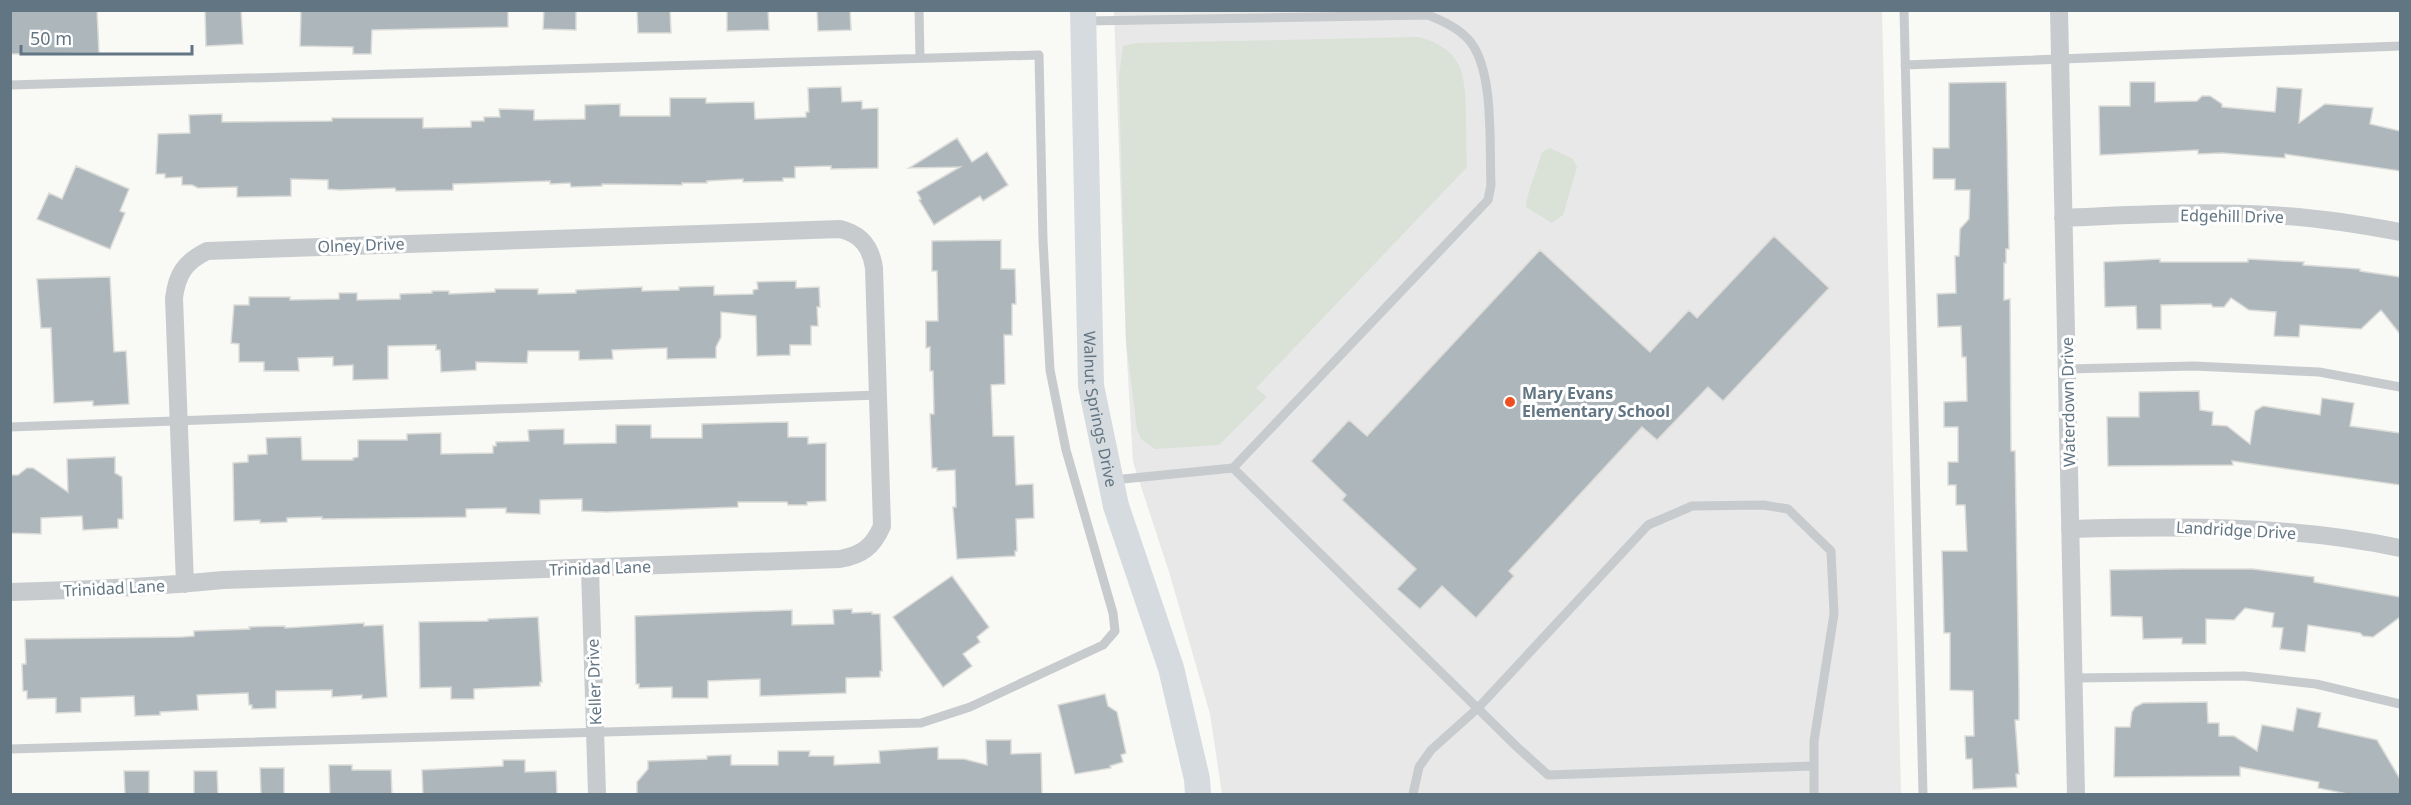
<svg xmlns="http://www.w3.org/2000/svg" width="2411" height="805" viewBox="0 0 2411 805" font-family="'Noto Sans',sans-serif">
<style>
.built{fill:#e7e8e7}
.green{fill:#dae1d7}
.building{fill:#adb6bb;stroke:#dbdbd8;stroke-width:1.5}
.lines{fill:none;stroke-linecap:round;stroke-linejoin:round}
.lane{stroke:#c7cbce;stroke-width:9}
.street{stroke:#c7cbce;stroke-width:18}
.secondary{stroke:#d6dbdf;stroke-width:26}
.poi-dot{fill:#ed4f22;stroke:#fff;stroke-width:2}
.labels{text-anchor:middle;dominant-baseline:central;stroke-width:6;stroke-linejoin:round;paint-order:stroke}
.street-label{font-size:16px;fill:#627583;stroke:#fff}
.poi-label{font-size:16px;font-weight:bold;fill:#627583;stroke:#fff;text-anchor:start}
</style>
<rect width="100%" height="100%" fill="#f9f9f6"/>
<path class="built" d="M 1114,11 L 1882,11 L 1901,794 L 1222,794 L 1210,714 L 1170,575 L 1133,462 L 1126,342 Z"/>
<path class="green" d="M 1419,37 C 1463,50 1465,73 1466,114 C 1466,132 1466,149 1467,167 L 1256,388 L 1267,397 L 1219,445 L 1155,449 L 1141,439 L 1137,429 L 1126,342 L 1119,76 L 1123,46 L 1137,43 Z
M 1550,148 L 1573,159 L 1577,167 L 1563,215 L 1552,223 L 1526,207 C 1528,188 1537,171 1542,152 Z"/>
<path class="building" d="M 10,10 L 97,10 L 99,53 L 10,54 Z
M 205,10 L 241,10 L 243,44 L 206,46 Z
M 301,10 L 508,10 L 508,27 L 372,30 L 371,54 L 353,54 L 353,47 L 300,46 Z
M 544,10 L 576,10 L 576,30 L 543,29 Z
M 637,10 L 670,10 L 671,33 L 638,33 Z
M 727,10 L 768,10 L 769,30 L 727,31 Z
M 817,10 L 850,10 L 851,30 L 818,31 Z
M 2006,82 L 2009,249 L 2006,249 L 2006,263 L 2004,263 L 2004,300 L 2010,299 L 2011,451 L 2015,451 L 2019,693 L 2019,720 L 2015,720 L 2019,774 L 2016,774 L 2017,787 L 1973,789 L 1972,759 L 1966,759 L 1965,736 L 1974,736 L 1973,691 L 1950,690 L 1950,633 L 1944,633 L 1943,589 L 1942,551 L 1967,551 L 1965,505 L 1956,505 L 1956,485 L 1948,485 L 1948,462 L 1958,462 L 1958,427 L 1944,427 L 1944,402 L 1967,401 L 1966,357 L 1962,357 L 1961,326 L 1938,327 L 1937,294 L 1956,293 L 1955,256 L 1959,256 L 1960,229 L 1969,219 L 1970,190 L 1955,190 L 1955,179 L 1933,179 L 1933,148 L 1949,148 L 1949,83 Z
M 2130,82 L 2155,82 L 2155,102 L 2197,101 L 2202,96 L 2210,96 L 2222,104 L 2222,107 L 2275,112 L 2277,87 L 2302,89 L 2299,123 L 2325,104 L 2373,108 L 2370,124 L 2400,131 L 2400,171 L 2285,154 L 2285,158 L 2222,153 L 2198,154 L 2198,150 L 2100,155 L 2099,106 L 2130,106 Z
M 841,87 L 842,102 L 862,101 L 862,109 L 878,108 L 878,168 L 831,169 L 831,166 L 795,167 L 795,178 L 783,178 L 783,181 L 743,182 L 743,179 L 707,181 L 707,183 L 682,183 L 682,185 L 602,184 L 602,186 L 571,187 L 570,183 L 550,184 L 550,181 L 453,184 L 453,190 L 396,191 L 395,188 L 340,190 L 328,189 L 328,180 L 291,179 L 291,196 L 237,197 L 237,187 L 198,188 L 192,185 L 182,185 L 182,177 L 165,178 L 165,174 L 156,174 L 158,134 L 190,133 L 189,115 L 222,114 L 222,122 L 332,121 L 332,118 L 423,118 L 423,128 L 471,127 L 471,121 L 484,121 L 484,117 L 500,117 L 499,109 L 534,110 L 534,120 L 585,119 L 585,105 L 620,104 L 620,116 L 670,116 L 670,98 L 706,98 L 706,103 L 754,102 L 755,119 L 806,117 L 806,112 L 809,112 L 808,88 Z
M 957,138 L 972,162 L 987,152 L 1008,185 L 983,201 L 980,196 L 934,225 L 919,200 L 921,199 L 917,192 L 960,167 L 909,168 Z
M 76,166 L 129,189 L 120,211 L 125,213 L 110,249 L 37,219 L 49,193 L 62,199 Z
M 1774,236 L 1829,288 L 1723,401 L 1708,387 L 1657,440 L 1642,427 L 1509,571 L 1514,576 L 1476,618 L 1442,586 L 1420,609 L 1397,589 L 1416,569 L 1342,500 L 1346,495 L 1311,461 L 1349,420 L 1367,436 L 1540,250 L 1650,352 L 1689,310 L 1697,318 Z
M 1001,240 L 1001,269 L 1015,269 L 1016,304 L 1012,304 L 1012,335 L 1004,335 L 1005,384 L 991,385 L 993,436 L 1014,436 L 1016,485 L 1033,484 L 1034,518 L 1016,519 L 1017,551 L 1015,551 L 1015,556 L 957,559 L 953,507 L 956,507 L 955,470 L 937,471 L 937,468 L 932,468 L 930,414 L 934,414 L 933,371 L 930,371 L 930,347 L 926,348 L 926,321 L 938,321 L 937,271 L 932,271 L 932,241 Z
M 2160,259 L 2160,262 L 2248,262 L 2248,259 L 2304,262 L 2303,265 L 2360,269 L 2360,271 L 2400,277 L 2400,334 L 2381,310 L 2361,329 L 2300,325 L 2299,337 L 2274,336 L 2276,312 L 2249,310 L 2231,298 L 2224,307 L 2213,307 L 2211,304 L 2161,305 L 2161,329 L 2137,329 L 2136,306 L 2105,307 L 2104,262 Z
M 110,277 L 114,352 L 126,351 L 129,404 L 93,406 L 93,401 L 54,403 L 51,328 L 41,328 L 37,279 Z
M 796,281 L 796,288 L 819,287 L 820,307 L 817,307 L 818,326 L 811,326 L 811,345 L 790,345 L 790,355 L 757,356 L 756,316 L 721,312 L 721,337 L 716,347 L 716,358 L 667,359 L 667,348 L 612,350 L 613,359 L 579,360 L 579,351 L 528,351 L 527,363 L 476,362 L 476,370 L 441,372 L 440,350 L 436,350 L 436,345 L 388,346 L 388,379 L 353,380 L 353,365 L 333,366 L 333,357 L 298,358 L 299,371 L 264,371 L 264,362 L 239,362 L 239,344 L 231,343 L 234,305 L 249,305 L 249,297 L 290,297 L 290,300 L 339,299 L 339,293 L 357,293 L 357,300 L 400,299 L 400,294 L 432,293 L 432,291 L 449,291 L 449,294 L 495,292 L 495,289 L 538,289 L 538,294 L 576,293 L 576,290 L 642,287 L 642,291 L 679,290 L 679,287 L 714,286 L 714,295 L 753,294 L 753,290 L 758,289 L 757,282 Z
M 2199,391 L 2200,410 L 2213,412 L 2212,425 L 2227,426 L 2250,444 L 2255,411 L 2263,406 L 2320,415 L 2322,398 L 2354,403 L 2350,426 L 2400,433 L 2400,485 L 2232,461 L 2233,465 L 2108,466 L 2107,417 L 2139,417 L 2139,392 Z
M 788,422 L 788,437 L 808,437 L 808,444 L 826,443 L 826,501 L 807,502 L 807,505 L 788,505 L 787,502 L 738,502 L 738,507 L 606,512 L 582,511 L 582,499 L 540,500 L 540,514 L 506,513 L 506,508 L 466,509 L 466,517 L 322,519 L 322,517 L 287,518 L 287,522 L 260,523 L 260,520 L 234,521 L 233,463 L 248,462 L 248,455 L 267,454 L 266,438 L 301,437 L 302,460 L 353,460 L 353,458 L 358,457 L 358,440 L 407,440 L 407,434 L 441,433 L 441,454 L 493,453 L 493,446 L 496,446 L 496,442 L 529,441 L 528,430 L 564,429 L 564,444 L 616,443 L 616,425 L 651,425 L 651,438 L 702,438 L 702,424 Z
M 115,457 L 115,473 L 122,477 L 123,519 L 118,519 L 118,528 L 83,530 L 82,516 L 41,518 L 41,534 L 10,533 L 10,475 L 18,475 L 27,468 L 33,468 L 68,492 L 67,459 Z
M 2183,569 L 2253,569 L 2314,577 L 2314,582 L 2400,597 L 2400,617 L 2373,637 L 2363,636 L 2360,633 L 2308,625 L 2305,652 L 2280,649 L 2283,628 L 2272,627 L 2274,613 L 2245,608 L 2234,620 L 2206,619 L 2206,644 L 2182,644 L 2182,638 L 2143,639 L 2142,617 L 2111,616 L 2110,570 Z
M 952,576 L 989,627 L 977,637 L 980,642 L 963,654 L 972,666 L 943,687 L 893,617 Z
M 852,609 L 852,613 L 872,612 L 872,614 L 880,614 L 882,671 L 880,671 L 880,677 L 846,678 L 846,693 L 760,696 L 760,679 L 708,681 L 708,698 L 672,698 L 672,687 L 639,688 L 639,684 L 636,684 L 635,616 L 792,610 L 792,625 L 834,624 L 833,610 Z
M 538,617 L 542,682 L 540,682 L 540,686 L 474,689 L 474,699 L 451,699 L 451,687 L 420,688 L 419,622 L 488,621 L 488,619 Z
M 364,623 L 364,626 L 383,625 L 387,697 L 362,699 L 362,695 L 332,697 L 332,690 L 276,691 L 276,708 L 252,709 L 252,705 L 249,705 L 248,693 L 197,695 L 198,710 L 160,712 L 160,715 L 135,716 L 134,696 L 81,698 L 81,712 L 56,713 L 56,698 L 27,699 L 27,691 L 23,691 L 22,664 L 26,664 L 25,639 L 183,637 L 194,636 L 194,631 L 250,629 L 249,627 L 285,626 L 285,628 Z
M 1105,694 L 1108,706 L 1117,712 L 1126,753 L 1121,755 L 1123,762 L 1110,766 L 1111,768 L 1075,774 L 1058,705 Z
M 2207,702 L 2208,723 L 2219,723 L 2219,736 L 2234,736 L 2257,751 L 2262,725 L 2293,731 L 2297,708 L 2321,713 L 2318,727 L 2377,740 L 2400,779 L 2400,795 L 2352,795 L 2318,788 L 2319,782 L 2240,767 L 2240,776 L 2114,777 L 2115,727 L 2130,727 L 2132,712 L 2135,707 L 2143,703 Z
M 986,740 L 1011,740 L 1011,754 L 1041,753 L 1042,795 L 637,795 L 637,782 L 648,769 L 648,761 L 707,759 L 707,756 L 731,755 L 731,765 L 778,765 L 778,751 L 810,751 L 809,756 L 834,756 L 834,765 L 880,763 L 879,751 L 938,747 L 938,759 L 964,759 L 987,765 Z
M 503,760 L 525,760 L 525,772 L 556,771 L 557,795 L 423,795 L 422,770 L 503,766 Z
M 329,765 L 352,765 L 352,770 L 391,770 L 392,795 L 330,795 Z
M 260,768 L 284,768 L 284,795 L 261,795 Z
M 124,771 L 149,771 L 149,795 L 125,795 Z
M 194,771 L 217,771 L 218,795 L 194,795 Z"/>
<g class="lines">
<path class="lane" d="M 919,10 L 920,58
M 1904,10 L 1923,794
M 1086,21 L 1428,15 C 1442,21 1457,27 1468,39 C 1495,68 1489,145 1491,185 L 1488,200 L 1233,468 L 1517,747 L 1548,775 L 1813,766
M 1905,65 L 2400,46
M 10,85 L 1039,55 L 1043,240 L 1050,370 L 1066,450 L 1113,613 L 1115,631 L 1103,645 L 970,707 L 921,723 L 10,749
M 2067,369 L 2194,366 L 2319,372 L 2400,387
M 10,427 L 878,395
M 1113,480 L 1233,468
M 2074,678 L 2244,676 L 2316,684 L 2400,704
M 1413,794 L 1419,767 L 1431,750 L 1478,708 L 1648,525 L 1692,506 L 1763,505 L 1788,509 L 1831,551 L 1834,614 L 1814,741 L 1814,794"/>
<path class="street" d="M 2059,10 L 2076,794
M 2063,218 C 2132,215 2201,211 2269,215 C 2313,217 2358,224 2400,232
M 2070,529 C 2181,526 2291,525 2400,548
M 590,569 L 597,794
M 10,592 C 82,590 152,587 223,580 L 840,559 C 862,555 873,547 882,526 L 874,268 C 871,247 861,234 840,229 L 207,251 C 185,262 177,274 174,298 L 185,584"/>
<path class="secondary" id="s1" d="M 1083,10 L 1091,386 L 1116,506 L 1171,668 L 1197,779 L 1198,794"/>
</g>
<circle class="poi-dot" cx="1510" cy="402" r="6"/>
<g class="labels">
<g class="street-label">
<text transform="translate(2232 216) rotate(1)">Edgehill Drive</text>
<text transform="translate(361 245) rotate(-2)">Olney Drive</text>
<text transform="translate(2068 402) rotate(-91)">Waterdown Drive</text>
<text stroke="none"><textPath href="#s1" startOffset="400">Walnut Springs Drive</textPath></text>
<text transform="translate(2236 530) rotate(3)">Landridge Drive</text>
<text transform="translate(600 568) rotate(-2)">Trinidad Lane</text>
<text transform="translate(114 588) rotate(-3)">Trinidad Lane</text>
<text transform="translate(594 682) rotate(-92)">Keller Drive</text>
</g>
<g class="poi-label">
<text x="1522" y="393">Mary Evans<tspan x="1522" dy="18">Elementary School</tspan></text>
</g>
</g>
<rect width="2411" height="805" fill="none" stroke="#627583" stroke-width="24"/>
<path d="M21 45v9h171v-9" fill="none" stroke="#627583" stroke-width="3"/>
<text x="30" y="45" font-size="18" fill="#627583" stroke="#ffffff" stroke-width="4.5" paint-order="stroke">50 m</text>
</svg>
